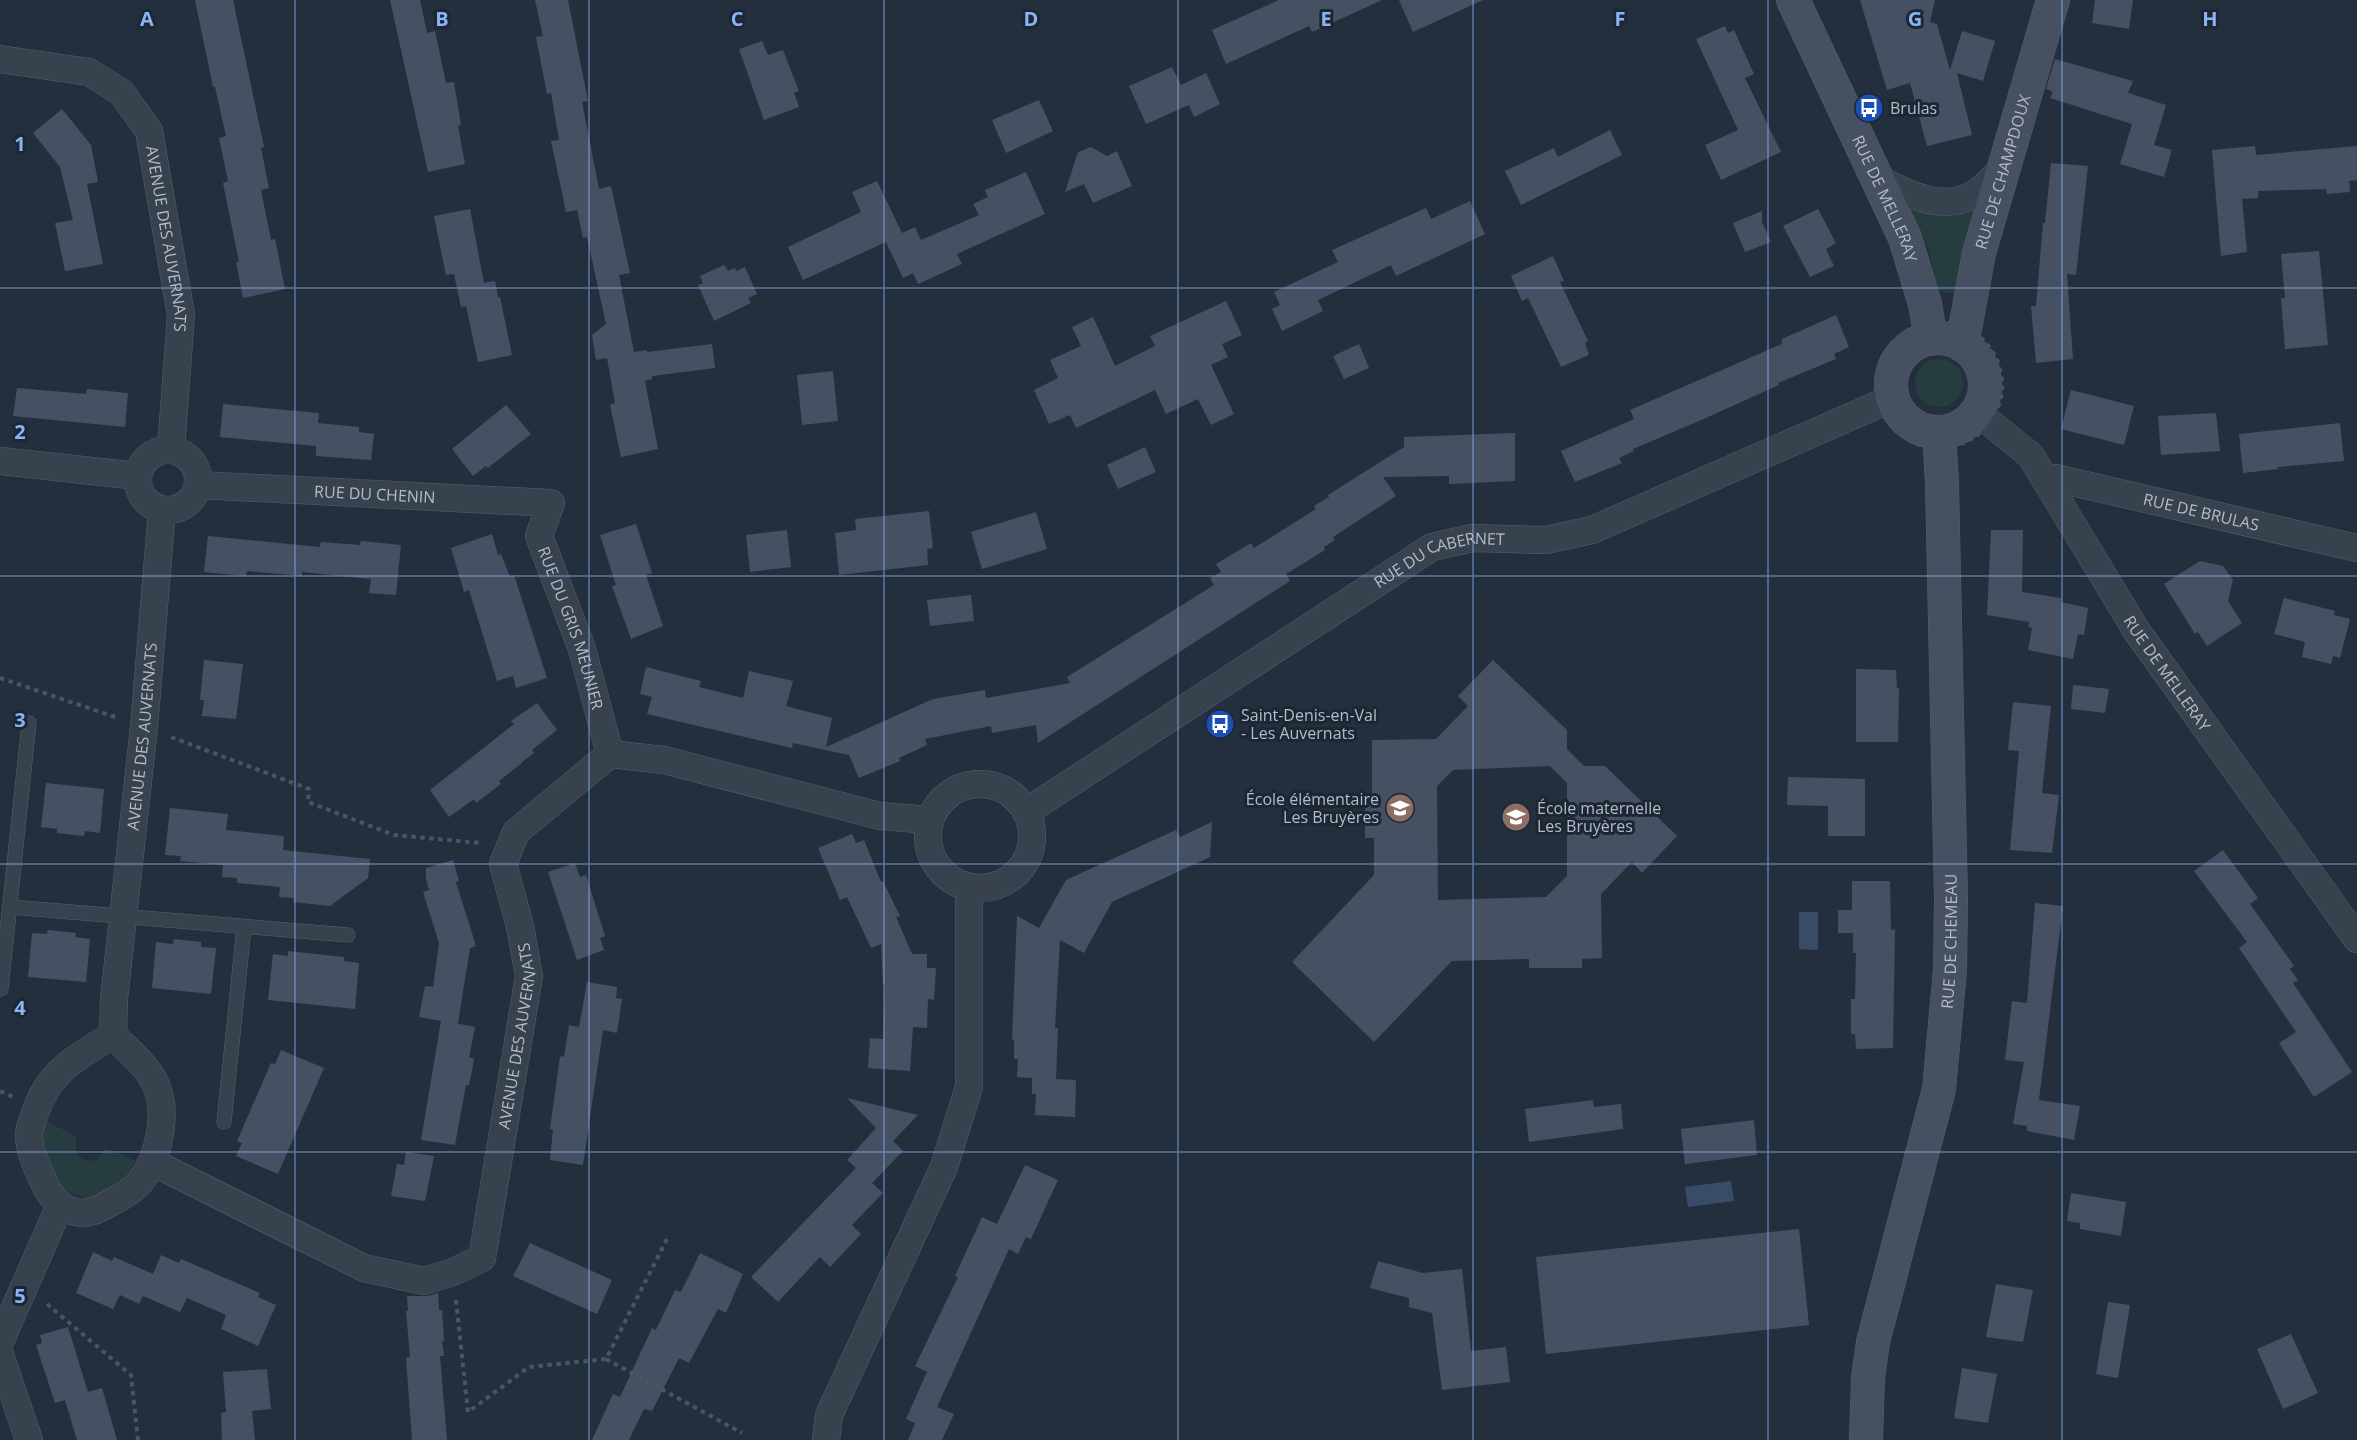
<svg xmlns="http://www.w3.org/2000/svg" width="2357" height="1440" viewBox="0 0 2357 1440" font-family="'Open Sans',sans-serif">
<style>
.green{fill:#263c3f}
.water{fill:#394c67}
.building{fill:#455162;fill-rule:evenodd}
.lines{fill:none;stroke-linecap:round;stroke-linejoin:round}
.lane-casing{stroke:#565f6c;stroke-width:15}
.street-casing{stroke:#565f6c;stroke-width:28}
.secondary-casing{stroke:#565f6c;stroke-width:34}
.path{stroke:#44595c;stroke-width:4;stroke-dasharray:4.5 4.5;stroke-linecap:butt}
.lane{stroke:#38414e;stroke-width:14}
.street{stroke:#38414e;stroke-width:27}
.secondary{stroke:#465061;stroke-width:33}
.grid{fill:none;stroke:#8ab4f8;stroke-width:1.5;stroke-opacity:0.55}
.labels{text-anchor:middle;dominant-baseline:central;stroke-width:6;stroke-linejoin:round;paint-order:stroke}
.poi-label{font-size:16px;fill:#b4bcc9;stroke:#1d2633;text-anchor:start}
.street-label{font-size:16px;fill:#b4bcc9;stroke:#1d2633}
.grid-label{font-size:20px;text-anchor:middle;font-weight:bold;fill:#8ab4f8;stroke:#1d2633;stroke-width:6;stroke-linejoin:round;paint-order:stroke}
</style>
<rect width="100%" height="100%" fill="#242f3e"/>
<path class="green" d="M 1981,201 L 1962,297 L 1937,290 L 1929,251 L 1909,207 Z
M1915 383a24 24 0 1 1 48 0a24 24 0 1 1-48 0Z
M 44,1120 L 76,1136 L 76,1149 L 80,1157 L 87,1161 L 98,1160 L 105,1148 L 136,1161 L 126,1178 L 108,1195 L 87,1198 L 66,1191 L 53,1180 L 38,1139 Z"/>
<path class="water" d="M 1799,912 L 1818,912 L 1818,950 L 1799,949 Z
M 1731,1181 L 1734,1201 L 1688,1207 L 1685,1187 Z"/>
<path class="building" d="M 195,0 L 233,0 L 264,147 L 261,148 L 269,188 L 261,190 L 271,240 L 275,239 L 285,289 L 243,298 L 236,262 L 239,262 L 223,183 L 228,181 L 219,138 L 226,136 L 215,87 L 213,87 Z
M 390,0 L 420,0 L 427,33 L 435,31 L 446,83 L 454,82 L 461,125 L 458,126 L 465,164 L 428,172 Z
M 535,0 L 568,0 L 588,101 L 582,102 L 599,189 L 611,186 L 630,273 L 619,275 L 634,352 L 647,350 L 647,352 L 712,344 L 715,368 L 652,376 L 652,379 L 645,381 L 658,449 L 621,457 L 610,405 L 615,403 L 607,358 L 596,360 L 592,335 L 606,324 L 587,237 L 583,238 L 577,210 L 566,212 L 551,141 L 559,140 L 551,93 L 547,94 L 536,37 L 543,36 Z
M 1279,0 L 1382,0 L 1312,32 L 1309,26 L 1226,64 L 1212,30 Z
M 1399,0 L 1483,0 L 1413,32 Z
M 1860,0 L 1935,0 L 1930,22 L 1937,24 L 1950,70 L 1962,31 L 1995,41 L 1983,81 L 1957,73 L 1972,135 L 1927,146 L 1910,83 L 1887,90 Z
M 2095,0 L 2133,0 L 2129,29 L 2092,23 Z
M 1725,26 L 1728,33 L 1734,30 L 1754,74 L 1745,78 L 1781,152 L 1721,180 L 1705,145 L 1738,130 L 1696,39 Z
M 762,41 L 768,55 L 783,50 L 799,91 L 794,93 L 799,107 L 764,120 L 739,49 Z
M 2055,59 L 2133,81 L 2128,93 L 2166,105 L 2154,145 L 2172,150 L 2164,177 L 2120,164 L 2132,124 L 2050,98 L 2053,92 L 2046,89 Z
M 1172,67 L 1181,85 L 1206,73 L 1220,104 L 1194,117 L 1189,105 L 1146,124 L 1129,86 Z
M 1039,100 L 1053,131 L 1006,153 L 992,120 Z
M 62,109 L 91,145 L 98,182 L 87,184 L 103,264 L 65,271 L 55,223 L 73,220 L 60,167 L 33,133 Z
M 1610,130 L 1622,155 L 1521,205 L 1505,171 L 1554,148 L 1558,157 Z
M 2255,146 L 2256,155 L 2357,146 L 2357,180 L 2349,181 L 2350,192 L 2327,194 L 2326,189 L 2258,191 L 2258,198 L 2242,199 L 2247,252 L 2221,256 L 2212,150 Z
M 1091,147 L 1107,156 L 1117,151 L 1132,186 L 1093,203 L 1084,184 L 1065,192 L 1078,152 Z
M 2051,163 L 2088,166 L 2076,275 L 2067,274 L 2073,359 L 2036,363 L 2031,306 L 2036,306 L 2043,223 L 2045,223 Z
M 1026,172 L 1045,214 L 957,254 L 962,264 L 918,284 L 913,273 L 903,278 L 886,242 L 803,280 L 788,247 L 861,212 L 852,192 L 877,181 L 902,233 L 915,227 L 921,240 L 979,215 L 973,204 L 988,197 L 985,190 Z
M 1470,201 L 1485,234 L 1396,276 L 1391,265 L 1318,300 L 1323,311 L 1282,331 L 1272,309 L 1280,305 L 1274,292 L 1338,262 L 1332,250 L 1426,208 L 1431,219 Z
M 470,209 L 484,283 L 495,281 L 498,297 L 500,297 L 512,355 L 478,362 L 466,306 L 461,307 L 454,274 L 446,275 L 434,216 Z
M 1818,209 L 1836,243 L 1826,249 L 1834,266 L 1810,277 L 1783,226 Z
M 1762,211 L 1762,222 L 1771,242 L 1745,252 L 1733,223 Z
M 2319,251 L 2328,345 L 2285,349 L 2281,298 L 2285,298 L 2281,254 Z
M 1553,256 L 1564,281 L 1560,282 L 1588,341 L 1585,343 L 1589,355 L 1561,367 L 1528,298 L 1522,301 L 1511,276 Z
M 724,265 L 728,271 L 735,268 L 736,271 L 745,267 L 757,294 L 748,298 L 751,303 L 714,321 L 698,285 L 703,283 L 700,276 Z
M 1226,301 L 1242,335 L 1222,344 L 1228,357 L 1211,365 L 1234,414 L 1211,425 L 1198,399 L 1166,414 L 1155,390 L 1076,428 L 1070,415 L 1049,424 L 1034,390 L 1058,378 L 1050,360 L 1081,346 L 1072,327 L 1093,317 L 1115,366 L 1155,346 L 1150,336 Z
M 1836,315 L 1849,347 L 1834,354 L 1836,359 L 1778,383 L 1779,385 L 1699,421 L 1633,449 L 1634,451 L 1619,458 L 1622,463 L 1575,482 L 1561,451 L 1634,419 L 1630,410 L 1782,344 L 1782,339 Z
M 1359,344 L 1369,368 L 1344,379 L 1333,356 Z
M 833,371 L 838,421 L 802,425 L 797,375 Z
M 17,388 L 86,394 L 87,389 L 128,393 L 125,427 L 13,416 Z
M 2071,390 L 2134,406 L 2124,445 L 2061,429 Z
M 223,404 L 319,413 L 318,423 L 359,427 L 359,432 L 374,434 L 371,460 L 316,456 L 316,446 L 220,437 Z
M 506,405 L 531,434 L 488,468 L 486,466 L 473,476 L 452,449 Z
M 2216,413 L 2220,451 L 2161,455 L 2158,416 Z
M 2340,423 L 2344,461 L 2278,467 L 2278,469 L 2243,473 L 2239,434 Z
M 1515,433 L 1515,481 L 1449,484 L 1449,476 L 1383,477 L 1396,496 L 1333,537 L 1335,540 L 1324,547 L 1325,550 L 1286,574 L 1290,581 L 1038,743 L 1036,725 L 992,733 L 991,726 L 925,739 L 927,745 L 899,758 L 900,761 L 859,778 L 849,755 L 793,743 L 792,748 L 647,714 L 652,697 L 640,694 L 646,667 L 701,681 L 699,687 L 743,698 L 749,671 L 793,681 L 786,706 L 832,718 L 826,747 L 933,699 L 985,690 L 986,698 L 1070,683 L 1067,677 L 1214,585 L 1210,578 L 1221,572 L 1216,564 L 1251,543 L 1254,548 L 1316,509 L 1314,506 L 1329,497 L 1328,495 L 1404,447 L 1404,437 Z
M 1145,447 L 1156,472 L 1118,489 L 1107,465 Z
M 929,511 L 933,548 L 927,549 L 928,565 L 839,575 L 835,533 L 856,530 L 855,519 Z
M 1036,512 L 1047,549 L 982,569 L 971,532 Z
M 636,524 L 652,573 L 646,575 L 663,626 L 631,639 L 612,586 L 616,585 L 600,535 Z
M 787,530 L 791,567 L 750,572 L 746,535 Z
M 1991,530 L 2023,530 L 2022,592 L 2061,598 L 2061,602 L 2088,608 L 2084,635 L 2078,634 L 2073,659 L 2028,650 L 2032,628 L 2028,627 L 2029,622 L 1987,615 Z
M 492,534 L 498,555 L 501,554 L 510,577 L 514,575 L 547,678 L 516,688 L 513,676 L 497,681 L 469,590 L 464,592 L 451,548 Z
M 208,536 L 320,547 L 321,542 L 360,545 L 361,541 L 401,545 L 396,595 L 369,593 L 371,579 L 302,572 L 302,576 L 247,571 L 246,576 L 204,572 Z
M 2200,561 L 2223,566 L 2233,580 L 2228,601 L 2242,623 L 2207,646 L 2198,632 L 2195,634 L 2164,584 Z
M 971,595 L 974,621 L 930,626 L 927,600 Z
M 2284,598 L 2335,611 L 2334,615 L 2350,619 L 2340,658 L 2333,656 L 2331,664 L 2302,657 L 2305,642 L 2274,634 Z
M 204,660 L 243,664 L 236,719 L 202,716 L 204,700 L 200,700 Z
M 1493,660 L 1567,730 L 1567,749 L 1584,766 L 1605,766 L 1677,836 L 1642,873 L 1632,862 L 1601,894 L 1602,958 L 1582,959 L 1582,968 L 1529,968 L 1529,959 L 1452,961 L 1374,1042 L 1292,962 L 1374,875 L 1374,838 L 1365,838 L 1365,797 L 1372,797 L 1372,740 L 1436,739 L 1468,706 L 1458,696 ZM 1550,766 L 1567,783 L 1567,876 L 1546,897 L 1438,900 L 1437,786 L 1453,770 Z
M 1856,669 L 1896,670 L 1897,688 L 1899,688 L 1898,742 L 1856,742 Z
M 2073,685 L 2109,689 L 2105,713 L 2071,709 Z
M 2013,702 L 2051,706 L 2042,793 L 2059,795 L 2052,853 L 2010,850 L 2019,751 L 2008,750 Z
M 537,703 L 557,730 L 532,750 L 534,753 L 522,762 L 522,763 L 499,781 L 501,784 L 476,803 L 474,799 L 449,817 L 430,790 L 514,724 L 511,721 Z
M 1788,777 L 1865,779 L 1865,836 L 1828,836 L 1828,806 L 1787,805 Z
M 46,783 L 104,789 L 100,833 L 85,831 L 84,836 L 57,833 L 57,829 L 41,827 Z
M 170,808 L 228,814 L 226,830 L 284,836 L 283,850 L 370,859 L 368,878 L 330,906 L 293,902 L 294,898 L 279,897 L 280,887 L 237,883 L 237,878 L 222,877 L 223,865 L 180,861 L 181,856 L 165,855 Z
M 1212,822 L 1210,857 L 1112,902 L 1084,953 L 1060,940 L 1055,1028 L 1058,1028 L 1056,1079 L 1076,1080 L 1075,1117 L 1035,1115 L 1036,1094 L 1032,1094 L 1032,1078 L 1017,1077 L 1018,1059 L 1014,1059 L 1014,1040 L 1012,1040 L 1017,916 L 1039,928 L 1066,880 L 1176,830 L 1180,837 Z
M 852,834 L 856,843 L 864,840 L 881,882 L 883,881 L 900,916 L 896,917 L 912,954 L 927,954 L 927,968 L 936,968 L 934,1000 L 928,999 L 927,1028 L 913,1027 L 910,1071 L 868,1068 L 870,1038 L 883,1039 L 885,984 L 883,984 L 881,944 L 871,948 L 847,897 L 840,900 L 818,848 Z
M 2223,850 L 2258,898 L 2250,904 L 2294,966 L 2290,969 L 2298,980 L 2293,983 L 2352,1072 L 2314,1097 L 2279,1043 L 2296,1032 L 2239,948 L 2247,942 L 2194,871 Z
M 453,860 L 459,881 L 456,882 L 476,946 L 470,948 L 458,1023 L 455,1023 L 475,1027 L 469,1058 L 474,1058 L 472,1071 L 469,1085 L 466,1085 L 455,1145 L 421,1140 L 441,1021 L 419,1017 L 425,986 L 433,987 L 439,943 L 423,892 L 429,890 L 426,878 L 426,868 Z
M 575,863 L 580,877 L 586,875 L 605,936 L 600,938 L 604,950 L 577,960 L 548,872 Z
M 1852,881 L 1890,881 L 1891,930 L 1895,929 L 1893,1048 L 1856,1049 L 1855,1034 L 1851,1034 L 1851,999 L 1855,999 L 1856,953 L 1853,953 L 1853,933 L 1838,933 L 1838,910 L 1852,910 Z
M 2035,903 L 2063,906 L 2039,1100 L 2080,1106 L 2074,1140 L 2027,1131 L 2027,1126 L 2013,1124 L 2024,1062 L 2005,1060 L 2012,1001 L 2027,1003 Z
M 48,930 L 76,933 L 75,937 L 90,939 L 86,982 L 28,977 L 32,933 L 47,934 Z
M 174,939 L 201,942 L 201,947 L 216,948 L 211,994 L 152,988 L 156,942 L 173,944 Z
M 288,951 L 344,957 L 344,961 L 359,963 L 355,1009 L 268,1000 L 273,954 L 288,956 Z
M 587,982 L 617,987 L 616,998 L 622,999 L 617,1033 L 603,1030 L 583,1165 L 550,1160 L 553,1130 L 550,1129 L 560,1056 L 564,1057 L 569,1025 L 579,1027 Z
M 281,1050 L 324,1068 L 278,1174 L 236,1156 L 242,1143 L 237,1141 L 271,1063 L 275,1064 Z
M 847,1098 L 918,1115 L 893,1141 L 903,1151 L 872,1183 L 883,1193 L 852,1225 L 861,1234 L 830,1267 L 820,1257 L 778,1302 L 751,1277 L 856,1168 L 847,1160 L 876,1128 Z
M 1593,1100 L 1594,1107 L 1621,1104 L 1623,1129 L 1529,1142 L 1525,1109 Z
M 1754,1120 L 1757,1155 L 1685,1164 L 1681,1129 Z
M 406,1152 L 434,1156 L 425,1201 L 391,1196 L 397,1164 L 404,1165 Z
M 1025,1165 L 1058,1180 L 1031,1239 L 1026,1237 L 1018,1254 L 1009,1249 L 937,1407 L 954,1414 L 942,1440 L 908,1440 L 915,1423 L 906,1419 L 927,1372 L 915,1366 L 958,1277 L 955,1276 L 982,1217 L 997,1224 Z
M 2071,1193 L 2126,1202 L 2121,1236 L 2080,1229 L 2080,1223 L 2067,1221 Z
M 1799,1229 L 1809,1325 L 1546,1354 L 1536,1257 Z
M 530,1243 L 612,1280 L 597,1314 L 513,1276 Z
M 93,1252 L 112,1261 L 114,1257 L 153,1274 L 161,1255 L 179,1263 L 181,1259 L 260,1293 L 258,1297 L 276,1305 L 258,1346 L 221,1329 L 226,1315 L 187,1298 L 180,1312 L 143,1296 L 139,1304 L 120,1295 L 113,1309 L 76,1293 Z
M 700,1253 L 743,1274 L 726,1313 L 718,1309 L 689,1363 L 679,1358 L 652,1411 L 644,1409 L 629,1440 L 592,1440 L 613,1394 L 620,1397 L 652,1328 L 656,1330 L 675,1290 L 681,1292 Z
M 1378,1261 L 1423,1273 L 1462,1269 L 1471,1351 L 1506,1347 L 1510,1382 L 1442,1390 L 1432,1313 L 1409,1307 L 1409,1298 L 1370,1288 Z
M 1996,1284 L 2033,1290 L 2023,1342 L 1986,1337 Z
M 438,1293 L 439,1310 L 442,1310 L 444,1341 L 442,1341 L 444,1356 L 440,1356 L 447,1440 L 412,1440 L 406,1358 L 410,1357 L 406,1311 L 408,1311 L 407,1296 L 428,1296 Z
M 2108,1302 L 2130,1305 L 2118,1378 L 2096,1374 Z
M 68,1327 L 88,1392 L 102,1388 L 117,1440 L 77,1440 L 65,1400 L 55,1403 L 36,1345 L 42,1343 L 40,1335 Z
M 2291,1334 L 2318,1393 L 2283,1409 L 2257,1349 Z
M 1962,1368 L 1997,1374 L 1988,1423 L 1954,1418 Z
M 267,1369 L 271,1409 L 252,1411 L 255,1440 L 222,1440 L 221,1413 L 226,1412 L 223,1372 Z"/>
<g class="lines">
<g class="lane-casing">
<path id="lane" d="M 11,907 L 348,935
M 1,989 L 29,723
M 224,1122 L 244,927"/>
</g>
<g class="street-casing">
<g id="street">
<path id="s1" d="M 0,59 L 89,72 L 122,93 L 149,131 L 181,315 L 171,449"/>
<path d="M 1878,179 C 1909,195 1948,215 1980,190 C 1989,184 1996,174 2004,167"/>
<path id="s2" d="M 1977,412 L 2031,456 L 2136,630 L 2357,939"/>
<circle cx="168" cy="480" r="30"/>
<path d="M 0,461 L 138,476"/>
<path id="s3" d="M 2047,482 L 2055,478 L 2357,548"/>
<path id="s4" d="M 198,485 L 551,503 L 539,536 L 582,649 L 610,754"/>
<circle cx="980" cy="836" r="52"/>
<path id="s5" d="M 1026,812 L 1432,547 L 1472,538 L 1546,540 L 1592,530 L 1893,398"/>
<path id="s6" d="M 113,1035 L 114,999 L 144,727 L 162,510"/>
<path d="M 113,1035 C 127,1050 146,1064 155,1083 C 169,1112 159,1158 140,1182 C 132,1191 120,1198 110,1203 C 100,1209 88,1215 76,1212 C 59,1209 48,1193 42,1178 C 36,1165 29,1150 29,1135 C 29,1128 33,1120 35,1113 C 49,1071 77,1057 113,1035 Z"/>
<path id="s7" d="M 152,1162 L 364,1268 L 424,1281 L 453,1272 L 482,1258 L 529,976 L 520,926 L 503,864 L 516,832 L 610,754 L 664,760 L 880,816 L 930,820"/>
<path d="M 0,1342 L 60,1205"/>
<path d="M 0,1355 L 29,1440"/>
<path d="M 826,1440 L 829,1415 L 944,1167 L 969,1087 L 969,887"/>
</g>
</g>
<g class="secondary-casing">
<g id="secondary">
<path id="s8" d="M 1793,0 L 1905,238 L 1925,304 L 1931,339"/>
<circle cx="1938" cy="385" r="47"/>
<path id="s9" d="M 1962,345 L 1979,253 L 2053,0"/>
<path id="s10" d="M 1866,1440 L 1868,1378 L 1873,1342 L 1939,1089 L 1950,970 L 1951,899 L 1942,483 L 1939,432"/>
</g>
</g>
<path class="path" d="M1876 385a63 63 0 1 1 126 0a63 63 0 1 1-126 0Z
M 0,678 L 118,718
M 171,737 L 309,789 L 308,802 L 394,835 L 481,843
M 0,1091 L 13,1097
M 456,1300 L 468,1412 L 529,1367 L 606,1359 L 667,1239
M 47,1304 L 131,1375 L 138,1440
M 606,1359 L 742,1433"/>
<use href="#lane" class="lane"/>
<use href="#street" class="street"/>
<use href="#secondary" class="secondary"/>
</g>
<path class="grid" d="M 295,0 L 295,1440M 589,0 L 589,1440M 884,0 L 884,1440M 1178,0 L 1178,1440M 1473,0 L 1473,1440M 1768,0 L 1768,1440M 2062,0 L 2062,1440M 0,288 L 2357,288M 0,576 L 2357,576M 0,864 L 2357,864M 0,1152 L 2357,1152"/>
<defs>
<g id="bus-disc" transform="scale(1.5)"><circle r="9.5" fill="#1a4fb4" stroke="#1d2633"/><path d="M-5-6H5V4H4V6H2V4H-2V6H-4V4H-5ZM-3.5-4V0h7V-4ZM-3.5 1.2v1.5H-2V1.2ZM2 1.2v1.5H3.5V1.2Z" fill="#fff"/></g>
<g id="school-disc" transform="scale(1.5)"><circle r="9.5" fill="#8d6e63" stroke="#1d2633"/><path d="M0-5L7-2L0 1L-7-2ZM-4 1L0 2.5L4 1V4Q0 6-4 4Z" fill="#fff"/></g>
</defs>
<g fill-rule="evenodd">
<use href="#bus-disc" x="1869" y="108"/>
<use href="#bus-disc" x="1220" y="724"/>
<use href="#school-disc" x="1400" y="808"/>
<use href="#school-disc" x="1516" y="817"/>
</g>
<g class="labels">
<g class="poi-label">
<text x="1890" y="108">Brulas</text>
<text x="1241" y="715">Saint-Denis-en-Val<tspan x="1241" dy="18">- Les Auvernats</tspan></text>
<text x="1379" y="799" text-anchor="end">École élémentaire<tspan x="1379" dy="18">Les Bruyères</tspan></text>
<text x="1537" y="808">École maternelle<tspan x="1537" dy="18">Les Bruyères</tspan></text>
</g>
<g class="street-label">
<text stroke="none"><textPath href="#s9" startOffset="178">RUE DE CHAMPDOUX</textPath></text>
<text stroke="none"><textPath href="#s8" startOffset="219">RUE DE MELLERAY</textPath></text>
<text stroke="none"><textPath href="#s1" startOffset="285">AVENUE DES AUVERNATS</textPath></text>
<text stroke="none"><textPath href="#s4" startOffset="177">RUE DU CHENIN</textPath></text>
<text stroke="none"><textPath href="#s3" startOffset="159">RUE DE BRULAS</textPath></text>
<text stroke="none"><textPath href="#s5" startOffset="488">RUE DU CABERNET</textPath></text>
<text stroke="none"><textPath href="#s4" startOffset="486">RUE DU GRIS MEUNIER</textPath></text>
<text stroke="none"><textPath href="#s2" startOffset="326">RUE DE MELLERAY</textPath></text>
<text stroke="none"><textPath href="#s6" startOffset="300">AVENUE DES AUVERNATS</textPath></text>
<text stroke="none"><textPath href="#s10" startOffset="508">RUE DE CHEMEAU</textPath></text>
<text stroke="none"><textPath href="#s7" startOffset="586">AVENUE DES AUVERNATS</textPath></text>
</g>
</g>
<g class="grid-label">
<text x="147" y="26">A</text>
<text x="442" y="26">B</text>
<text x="737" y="26">C</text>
<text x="1031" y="26">D</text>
<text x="1326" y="26">E</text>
<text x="1620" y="26">F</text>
<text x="1915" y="26">G</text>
<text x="2210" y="26">H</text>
<text x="20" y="151">1</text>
<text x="20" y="439">2</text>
<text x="20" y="727">3</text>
<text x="20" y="1015">4</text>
<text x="20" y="1303">5</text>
</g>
</svg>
